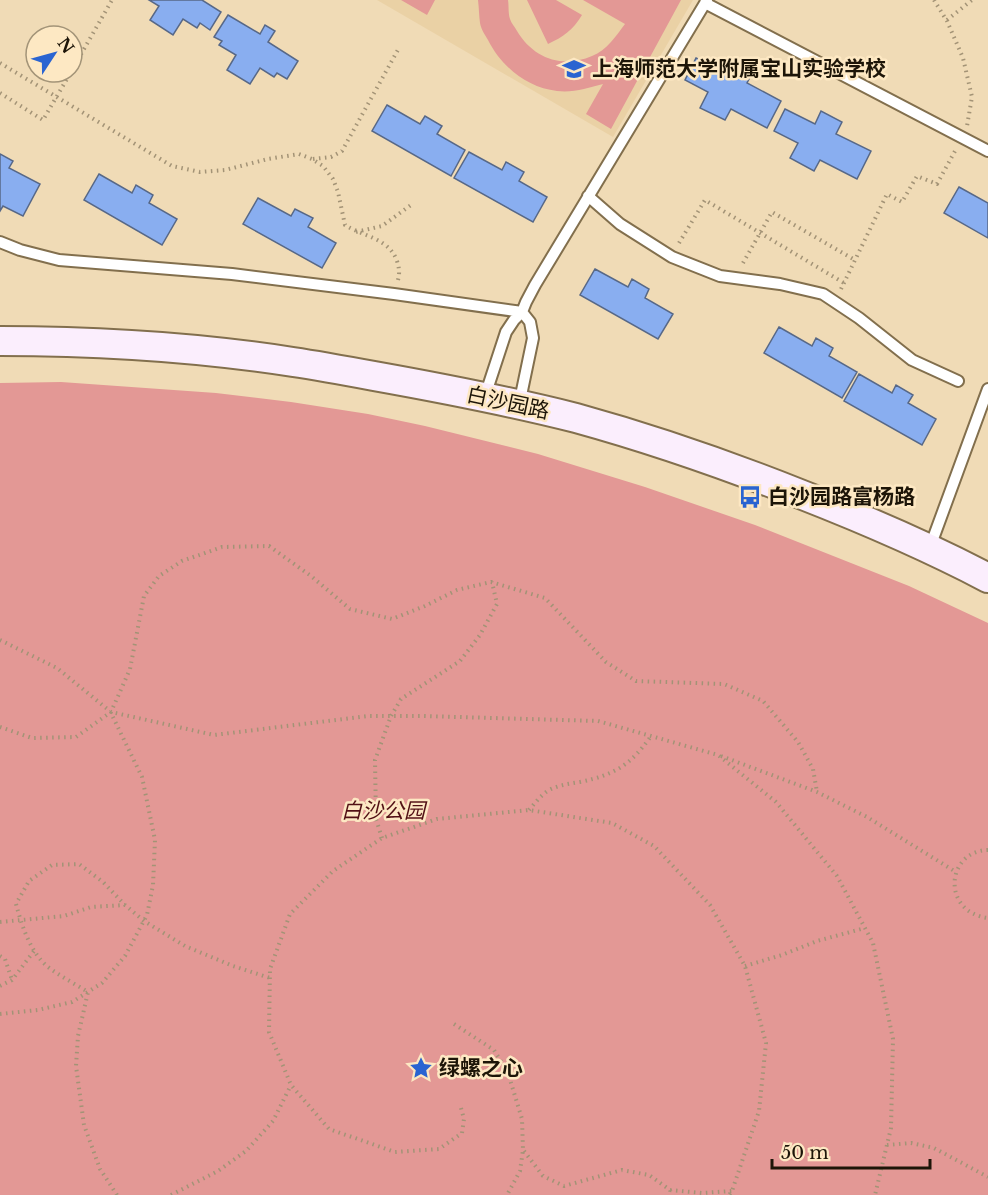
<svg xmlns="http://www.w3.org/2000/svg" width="988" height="1195" viewBox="0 0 988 1195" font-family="'Libre Baskerville','Noto Sans SC',serif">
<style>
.built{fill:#ead1a5}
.green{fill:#e39895}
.building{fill:#89aef0;stroke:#576887;stroke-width:1.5}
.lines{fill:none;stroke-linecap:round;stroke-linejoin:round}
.lane-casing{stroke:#826f4d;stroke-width:14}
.secondary-casing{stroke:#826f4d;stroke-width:32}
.path{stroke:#a39376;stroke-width:4;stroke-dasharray:1.5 4.5;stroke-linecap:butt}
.lane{stroke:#fff;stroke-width:10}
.secondary{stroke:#fbeefd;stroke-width:28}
.labels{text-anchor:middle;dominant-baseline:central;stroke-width:5;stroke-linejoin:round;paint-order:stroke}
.poi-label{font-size:21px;font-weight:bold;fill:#1d1508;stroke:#fde8c3;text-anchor:start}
.street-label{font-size:21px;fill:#1d1508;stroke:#fde8c3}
.park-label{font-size:21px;font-style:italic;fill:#521015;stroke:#fde8c3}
</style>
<rect width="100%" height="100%" fill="#f0dbb6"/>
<path class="built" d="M 377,0 L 693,0 L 613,137 Z"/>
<path class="green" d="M 401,0 L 435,0 L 427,15 Z
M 478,0 L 508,0 C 509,6 508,13 510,19 C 511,23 515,27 517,31 C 533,58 562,69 592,56 C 607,50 616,36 625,24 L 583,0 L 681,0 L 611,129 L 586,114 L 603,84 C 588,88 573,93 557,91 C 527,88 501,66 488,40 C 485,35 481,29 480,23 C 479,16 479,8 478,0 Z
M 527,0 L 556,0 L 582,15 C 573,30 563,37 548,44 Z
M 61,382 L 216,393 L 291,402 L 368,414 L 425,426 L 538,454 L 645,487 L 755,525 L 909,586 L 988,623 L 988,1195 L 0,1195 L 0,383 Z"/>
<path class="building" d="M 149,0 L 202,0 L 221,12 L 210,30 L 200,23 L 197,28 L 183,19 L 173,35 L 150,20 L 159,6 Z
M 228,15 L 260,34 L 265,25 L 275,31 L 268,42 L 298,61 L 287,79 L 277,73 L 274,77 L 260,68 L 250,84 L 227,70 L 236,55 L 219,45 L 222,41 L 214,37 Z
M 696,58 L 725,73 L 732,60 L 753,71 L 747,83 L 781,101 L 767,128 L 731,109 L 725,120 L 700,108 L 708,92 L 685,80 Z
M 387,105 L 420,124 L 425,116 L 442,126 L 437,134 L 465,150 L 451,176 L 372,131 Z
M 785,109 L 815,124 L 821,111 L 842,122 L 836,134 L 871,151 L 857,179 L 820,160 L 814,171 L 790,158 L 798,143 L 774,131 Z
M 469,152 L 502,170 L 506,162 L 524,172 L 519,181 L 547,197 L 533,222 L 454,178 Z
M 0,154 L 13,161 L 9,168 L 40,184 L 23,216 L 3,206 L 0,211 Z
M 99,174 L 132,193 L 136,185 L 153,195 L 149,203 L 177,219 L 162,245 L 84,200 Z
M 959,187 L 988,203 L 988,238 L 944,213 Z
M 258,198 L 291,216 L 295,209 L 313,218 L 308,227 L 336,243 L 322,268 L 243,224 Z
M 595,269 L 628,287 L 632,279 L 649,289 L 645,298 L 673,314 L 658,339 L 580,295 Z
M 779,327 L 812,346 L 816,338 L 833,348 L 829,356 L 857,372 L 842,398 L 764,353 Z
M 859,374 L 892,393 L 896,385 L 913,395 L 908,403 L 936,419 L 922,445 L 844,401 Z"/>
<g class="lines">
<g class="lane-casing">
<path id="lane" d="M 705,3 L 988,151
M 588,196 L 620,224 L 672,257 L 720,276 L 780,284 L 823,294 L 859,318 L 912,360 L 958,381
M 0,242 L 20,250 L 59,260 L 232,274 L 394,294 L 522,312 L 530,322 L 533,338 L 519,405
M 485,396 L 506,332 L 514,320 L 522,312 L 526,302 L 535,285 L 707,0
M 930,547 L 988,389"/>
</g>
<g class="secondary-casing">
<path id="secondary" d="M 0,341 C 98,341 196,347 293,362 C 320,366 347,371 374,376 C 441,388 509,401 576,418 C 652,439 727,465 800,494 C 864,519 927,546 988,578"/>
</g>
<path class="path" d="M 934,0 L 947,21 L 963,58 L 972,97 L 967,126
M 947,20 L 972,0
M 0,63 L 172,166 L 200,172 L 225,170 L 268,159 L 299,154 L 312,159 L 323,166 L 333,179 L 338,192 L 345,225 C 362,236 389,238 397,261 C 399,268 400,272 398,280
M 72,70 L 112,0
M 0,93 L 43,120 L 71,72
M 313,159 L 331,157 L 342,151 L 399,48
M 356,232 L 382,226 L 411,205
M 679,243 L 705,200 L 844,283
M 743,263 L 772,212 L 855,260
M 841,289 L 887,194 L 902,202 L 917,176 L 937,184 L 955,151
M 0,640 L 57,668 L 111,712 L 214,735 L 368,716 L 423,716 L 598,721 L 718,755 L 776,802 L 837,876 L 873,943 L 893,1039 L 891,1128 L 875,1195
M 0,727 L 32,738 L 76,737 L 111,712 L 130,669 L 144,596 L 159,576 L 182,561 L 222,547 L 269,546 L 311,576 L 350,609 L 392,619 L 425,606 L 457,590 L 491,582 L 545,598 L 606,662 L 636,681 L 724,684 L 763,701 L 798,742 L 813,769 L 817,792
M 721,756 L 817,792 L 867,817 L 956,872
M 529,810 C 535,803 541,795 549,790 C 559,785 568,784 580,782 C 614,775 631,765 651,736
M 382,838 L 376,819 L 375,760 L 391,716 L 401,699 L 460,661 L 480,635 L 497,604 L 492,582
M 988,850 C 946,851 941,912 988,918
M 0,922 L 64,916 L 91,907 L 125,905
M 0,956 L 5,959 L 12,980
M 745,966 L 782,955 L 817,941 L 865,928
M 0,986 L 12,980 L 34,951
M 0,1014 L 38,1010 L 72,1002 L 102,983 L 125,956 L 147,915 L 153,885 L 155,840 L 142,777 L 111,713
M 454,1024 L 494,1050 L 508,1073 L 522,1119 L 523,1150 L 520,1171 L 507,1195
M 461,1108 L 464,1119 L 462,1133 L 439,1149 L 395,1152 L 329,1129 L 291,1085 L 269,1032 L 270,969 L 290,914 L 333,871 L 382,838 L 437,819 L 529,810 L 612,823 L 654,846 L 710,905 L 745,966 L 766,1043 L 759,1111 L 732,1191 L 729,1195
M 887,1145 L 911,1143 L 934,1148 L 988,1177
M 524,1151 L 543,1176 L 564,1186 L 622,1170 L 649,1175 L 670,1190 L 672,1195
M 670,1190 L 702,1193 L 732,1191
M 117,1195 L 100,1169 L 84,1125 L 76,1066 L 78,1036 L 88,992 C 75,984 60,976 48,967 C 30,952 22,926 16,904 L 29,881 L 52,865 L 79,864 L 103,882 L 125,905 L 144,921 L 185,946 L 233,966 L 270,978
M 171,1195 L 218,1171 L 246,1151 L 273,1121 L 291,1085"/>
<use href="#lane" class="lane"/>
<use href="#secondary" class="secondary"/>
</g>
<defs>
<g id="school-bare" transform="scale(1.8)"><path d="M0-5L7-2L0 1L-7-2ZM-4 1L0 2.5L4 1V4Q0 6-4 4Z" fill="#2a64d1" stroke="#fde8c3" stroke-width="2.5" paint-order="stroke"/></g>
<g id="bus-bare" transform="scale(1.8)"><path d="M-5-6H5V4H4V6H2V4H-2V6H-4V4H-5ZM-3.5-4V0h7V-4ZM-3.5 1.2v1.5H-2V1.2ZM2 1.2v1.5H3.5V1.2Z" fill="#2a64d1" stroke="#fde8c3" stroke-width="2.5" paint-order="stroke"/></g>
<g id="sight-bare" transform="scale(1.8)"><path d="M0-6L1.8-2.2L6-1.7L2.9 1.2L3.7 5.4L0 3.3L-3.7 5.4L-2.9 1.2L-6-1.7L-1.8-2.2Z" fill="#2a64d1" stroke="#fde8c3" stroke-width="2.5" paint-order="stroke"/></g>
</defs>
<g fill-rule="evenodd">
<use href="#school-bare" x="574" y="69"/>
<use href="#bus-bare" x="750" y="497"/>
<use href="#sight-bare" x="421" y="1068"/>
</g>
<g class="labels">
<g class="poi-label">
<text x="592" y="69">上海师范大学附属宝山实验学校</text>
<text x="768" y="497">白沙园路富杨路</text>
<text x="439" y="1068">绿螺之心</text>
</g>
<g class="street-label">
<text transform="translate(508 403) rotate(12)">白沙园路</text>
</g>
<g class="park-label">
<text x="383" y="811">白沙公园</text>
</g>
</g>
<g transform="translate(54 54) rotate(54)"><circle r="28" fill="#fde8c3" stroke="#a39478" stroke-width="1.5"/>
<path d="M0-4.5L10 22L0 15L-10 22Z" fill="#2a64d1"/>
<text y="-9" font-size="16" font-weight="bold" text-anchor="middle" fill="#1d1508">N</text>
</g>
<path d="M772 1159v9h158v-9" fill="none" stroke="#1d1508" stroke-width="3"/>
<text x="781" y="1159" font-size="18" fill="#1d1508" stroke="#fde8c3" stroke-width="4.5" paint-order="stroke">50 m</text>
</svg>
